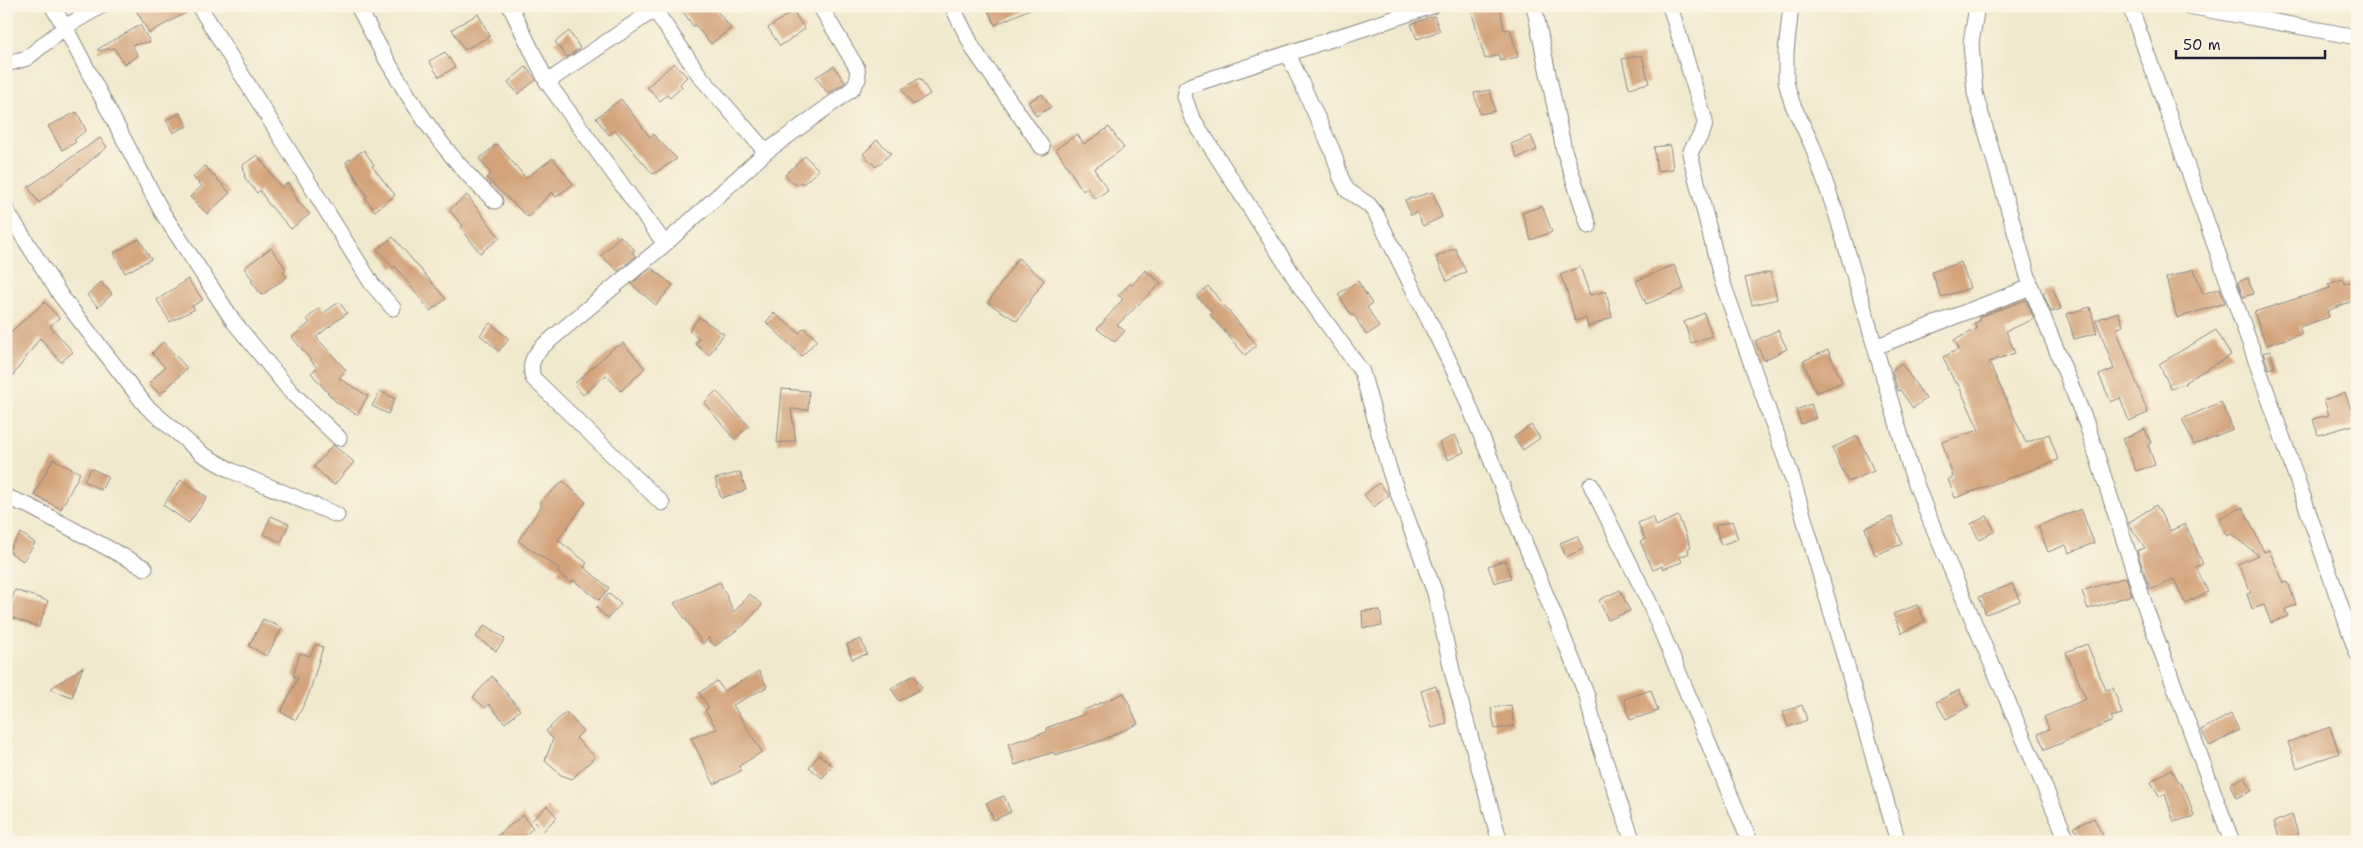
<svg xmlns="http://www.w3.org/2000/svg" width="2363" height="848" viewBox="0 0 2363 848" font-family="'Shantell Sans',sans-serif">
<style>
.building{fill:#d3a47b}
.lines{fill:none;stroke-linecap:round;stroke-linejoin:round}
.minor-casing{stroke:#8a8684;stroke-width:17}
.minor{stroke:#fff;stroke-width:15}
</style>
<rect width="100%" height="100%" fill="#fcf5e5"/>
<filter id="ink" filterUnits="userSpaceOnUse"><feTurbulence type="fractalNoise" baseFrequency=".02" numOctaves="2"/><feDisplacementMap in="SourceGraphic" scale="10" xChannelSelector="R" yChannelSelector="G"/><feConvolveMatrix kernelMatrix="1 2 1 2 8 2 1 2 1" color-interpolation-filters="sRGB"/></filter>
<filter id="wash" filterUnits="userSpaceOnUse"><feTurbulence type="fractalNoise" baseFrequency=".0096" numOctaves="4" result="noise"/><feDisplacementMap in="SourceGraphic" scale="20" xChannelSelector="R" yChannelSelector="G"/><feGaussianBlur stdDeviation="1.12" result="paint"/><feColorMatrix in="noise" values="0 0 0 0 0 0 0 0 0 0 0 0 0 0 0 0 0 1.4 0 .05"/><feComposite in="paint" operator="in"/></filter>
<g filter="url(#wash)">
<rect width="100%" height="100%" fill="#f1e9ce"/>
<g id="blocks">
<path class="building" d="M 134,6 L 190,6 L 191,10 L 149,33 Z
M 679,6 L 713,6 L 731,28 L 711,44 L 695,25 L 693,26 Z
M 986,6 L 1036,6 L 995,25 Z
M 1470,6 L 1500,6 L 1504,30 L 1510,29 L 1518,57 L 1500,61 L 1499,55 L 1485,59 Z
M 793,11 L 805,29 L 780,46 L 768,28 Z
M 478,14 L 490,36 L 464,50 L 452,29 Z
M 1434,16 L 1440,31 L 1417,39 L 1411,24 Z
M 140,25 L 150,42 L 132,45 L 138,56 L 124,64 L 114,48 L 98,51 L 98,49 Z
M 569,31 L 580,48 L 567,57 L 555,42 Z
M 445,52 L 455,67 L 439,77 L 429,61 Z
M 1642,55 L 1649,83 L 1629,88 L 1622,59 Z
M 674,63 L 687,77 L 680,84 L 682,87 L 670,98 L 667,95 L 660,101 L 647,87 Z
M 834,66 L 845,83 L 828,94 L 816,77 Z
M 526,67 L 536,80 L 518,94 L 508,82 Z
M 920,78 L 930,94 L 913,105 L 902,89 Z
M 1490,90 L 1495,111 L 1480,114 L 1474,93 Z
M 1042,94 L 1051,107 L 1036,116 L 1028,102 Z
M 621,99 L 650,137 L 653,134 L 677,159 L 653,174 L 615,130 L 609,135 L 596,118 Z
M 77,112 L 86,130 L 74,140 L 76,142 L 62,150 L 48,126 Z
M 180,113 L 187,126 L 173,133 L 166,120 Z
M 1109,127 L 1124,148 L 1094,169 L 1108,190 L 1095,199 L 1087,188 L 1083,191 L 1056,149 L 1077,134 L 1084,144 Z
M 1531,136 L 1537,150 L 1517,158 L 1511,144 Z
M 100,138 L 107,147 L 39,203 L 28,187 Z
M 877,140 L 891,153 L 876,167 L 863,154 Z
M 497,144 L 526,178 L 553,158 L 573,184 L 556,197 L 552,192 L 528,217 L 486,178 L 491,174 L 479,159 Z
M 1670,145 L 1673,169 L 1657,171 L 1654,147 Z
M 364,150 L 374,165 L 372,166 L 395,195 L 375,211 L 365,198 L 367,196 L 346,162 Z
M 257,155 L 281,187 L 288,183 L 299,203 L 310,214 L 291,229 L 267,202 L 260,190 L 257,193 L 245,178 L 243,165 Z
M 805,156 L 819,170 L 803,184 L 801,182 L 796,185 L 785,175 Z
M 205,166 L 230,193 L 207,214 L 190,197 L 202,186 L 193,177 Z
M 1433,192 L 1442,217 L 1423,226 L 1417,212 L 1411,215 L 1405,200 Z
M 467,195 L 500,238 L 480,253 L 461,228 L 463,226 L 449,210 Z
M 1542,206 L 1552,232 L 1531,240 L 1522,213 Z
M 620,236 L 635,250 L 632,253 L 636,256 L 618,271 L 601,256 Z
M 393,237 L 446,299 L 430,311 L 395,266 L 393,268 L 377,249 Z
M 139,239 L 151,259 L 125,273 L 114,253 Z
M 271,248 L 286,269 L 283,272 L 287,277 L 262,295 L 251,281 L 253,280 L 244,268 Z
M 1455,248 L 1466,272 L 1447,281 L 1436,257 Z
M 1018,258 L 1044,280 L 1017,321 L 988,303 Z
M 1961,262 L 1970,288 L 1941,297 L 1932,272 Z
M 1674,265 L 1684,289 L 1646,304 L 1636,281 Z
M 1580,267 L 1590,295 L 1606,291 L 1612,317 L 1588,327 L 1586,318 L 1575,321 L 1566,288 L 1560,275 Z
M 651,268 L 673,285 L 656,305 L 631,284 Z
M 2194,269 L 2203,294 L 2220,288 L 2225,303 L 2177,318 L 2166,278 Z
M 1145,270 L 1161,283 L 1117,325 L 1125,331 L 1115,342 L 1097,329 L 1123,299 L 1118,295 L 1130,284 L 1132,285 Z
M 1770,272 L 1777,299 L 1752,305 L 1745,278 Z
M 2248,278 L 2253,294 L 2243,297 L 2238,282 Z
M 188,279 L 203,300 L 192,306 L 195,309 L 170,322 L 157,300 Z
M 2343,279 L 2344,284 L 2357,279 L 2357,299 L 2327,311 L 2329,317 L 2299,327 L 2302,334 L 2266,345 L 2254,312 L 2330,288 L 2328,284 Z
M 1358,281 L 1372,304 L 1367,307 L 1379,327 L 1366,335 L 1354,315 L 1352,316 L 1338,294 Z
M 101,282 L 112,294 L 98,307 L 87,295 Z
M 1208,286 L 1257,345 L 1245,355 L 1210,315 L 1213,313 L 1197,296 Z
M 2053,289 L 2061,309 L 2051,312 L 2043,293 Z
M 2026,300 L 2034,319 L 2006,331 L 2015,353 L 1989,362 L 2026,443 L 2049,434 L 2058,460 L 1955,498 L 1948,479 L 1953,477 L 1942,442 L 1979,430 L 1957,382 L 1955,383 L 1943,357 L 1959,349 L 1954,340 L 1977,329 L 1974,323 L 1980,321 L 1979,317 Z
M 45,302 L 59,318 L 50,326 L 73,352 L 61,362 L 40,338 L 6,385 L 6,336 Z
M 339,302 L 347,313 L 316,337 L 346,370 L 339,378 L 368,396 L 357,415 L 335,401 L 311,373 L 317,368 L 292,337 L 310,323 L 307,319 L 319,308 L 324,313 Z
M 2090,307 L 2097,333 L 2074,339 L 2067,314 Z
M 2118,312 L 2123,326 L 2116,329 L 2148,413 L 2129,421 L 2120,398 L 2111,402 L 2099,375 L 2114,369 L 2096,320 Z
M 774,313 L 799,333 L 804,328 L 817,340 L 802,356 L 766,322 Z
M 1704,313 L 1712,336 L 1691,343 L 1684,322 Z
M 699,317 L 724,334 L 709,355 L 695,344 L 699,338 L 689,331 Z
M 490,323 L 509,339 L 499,351 L 480,335 Z
M 1778,330 L 1787,349 L 1764,360 L 1755,341 Z
M 2216,330 L 2231,355 L 2185,382 L 2186,383 L 2171,389 L 2159,364 Z
M 163,342 L 187,368 L 160,395 L 149,383 L 165,367 L 152,353 Z
M 623,343 L 645,368 L 621,391 L 606,375 L 583,395 L 574,384 L 617,345 L 618,347 Z
M 1828,350 L 1842,382 L 1816,393 L 1803,361 Z
M 2270,351 L 2275,367 L 2269,369 L 2263,353 Z
M 1901,363 L 1926,399 L 1913,408 L 1900,390 L 1898,391 L 1892,371 Z
M 782,389 L 809,391 L 808,410 L 791,409 L 796,441 L 777,443 Z
M 380,391 L 395,399 L 388,414 L 372,406 Z
M 716,391 L 749,426 L 734,439 L 704,403 Z
M 2345,393 L 2351,409 L 2357,407 L 2357,424 L 2318,435 L 2313,419 L 2329,415 L 2324,400 Z
M 2221,402 L 2233,429 L 2194,445 L 2182,419 Z
M 1811,404 L 1816,418 L 1801,424 L 1796,410 Z
M 1531,425 L 1540,438 L 1523,450 L 1514,437 Z
M 2145,429 L 2151,443 L 2148,444 L 2155,465 L 2136,471 L 2123,439 Z
M 1455,435 L 1464,452 L 1448,460 L 1439,443 Z
M 1858,436 L 1874,471 L 1848,482 L 1832,448 Z
M 333,445 L 354,462 L 334,485 L 314,467 Z
M 53,459 L 80,473 L 61,509 L 34,495 Z
M 91,468 L 108,477 L 101,490 L 84,481 Z
M 740,472 L 746,490 L 721,498 L 715,479 Z
M 181,480 L 207,497 L 189,523 L 163,505 Z
M 563,481 L 586,502 L 558,540 L 587,563 L 584,567 L 609,588 L 599,600 L 573,580 L 571,583 L 557,572 L 560,569 L 518,541 L 542,505 L 539,503 Z
M 1379,483 L 1389,495 L 1374,507 L 1364,495 Z
M 2156,505 L 2170,531 L 2185,524 L 2203,564 L 2196,567 L 2208,592 L 2185,603 L 2174,579 L 2150,590 L 2137,551 L 2145,548 L 2128,523 Z
M 2243,507 L 2264,552 L 2269,550 L 2284,583 L 2288,582 L 2296,605 L 2285,609 L 2288,616 L 2271,623 L 2264,605 L 2252,609 L 2247,594 L 2251,593 L 2238,564 L 2258,555 L 2231,534 L 2227,536 L 2219,518 Z
M 2081,509 L 2094,543 L 2069,553 L 2066,545 L 2048,552 L 2038,526 Z
M 271,516 L 289,524 L 281,542 L 263,534 Z
M 1678,516 L 1691,547 L 1688,549 L 1689,553 L 1680,557 L 1682,562 L 1663,569 L 1662,566 L 1653,570 L 1640,541 L 1645,539 L 1638,523 L 1652,517 L 1656,526 Z
M 1987,516 L 1995,531 L 1979,540 L 1971,524 Z
M 1892,517 L 1902,544 L 1875,555 L 1865,528 Z
M 1732,521 L 1738,539 L 1721,545 L 1715,526 Z
M 21,533 L 35,543 L 23,561 L 8,551 Z
M 1577,536 L 1583,549 L 1566,557 L 1560,543 Z
M 1505,560 L 1511,578 L 1494,583 L 1488,566 Z
M 2126,577 L 2132,595 L 2088,609 L 2082,591 Z
M 720,582 L 734,612 L 750,594 L 762,605 L 744,625 L 715,646 L 709,640 L 709,637 L 703,644 L 674,603 Z
M 2012,584 L 2020,601 L 1986,614 L 1979,597 Z
M 15,590 L 48,601 L 39,627 L 6,616 Z
M 1620,590 L 1630,611 L 1608,620 L 1599,600 Z
M 609,594 L 621,604 L 608,618 L 596,608 Z
M 1917,605 L 1925,621 L 1902,633 L 1893,614 Z
M 1380,610 L 1382,626 L 1363,628 L 1362,611 Z
M 263,619 L 282,628 L 267,656 L 249,646 Z
M 485,625 L 505,639 L 496,651 L 476,637 Z
M 861,639 L 867,654 L 852,659 L 847,644 Z
M 316,644 L 323,647 L 309,694 L 296,720 L 281,712 L 298,678 L 293,676 L 300,653 L 310,656 Z
M 2087,644 L 2106,690 L 2113,688 L 2122,714 L 2111,717 L 2113,721 L 2045,750 L 2038,734 L 2049,729 L 2044,717 L 2086,699 L 2066,652 Z
M 83,667 L 72,697 L 50,689 Z
M 759,671 L 767,687 L 733,705 L 762,752 L 739,766 L 741,771 L 714,784 L 691,738 L 717,729 L 705,710 L 709,708 L 699,693 L 717,681 L 724,691 Z
M 914,675 L 922,688 L 899,701 L 891,688 Z
M 492,676 L 520,710 L 505,723 L 489,704 L 485,708 L 473,697 Z
M 1436,686 L 1447,724 L 1432,728 L 1421,691 Z
M 1651,690 L 1658,711 L 1630,720 L 1624,699 Z
M 1959,690 L 1968,707 L 1946,719 L 1936,702 Z
M 1124,693 L 1138,724 L 1098,742 L 1055,755 L 1054,752 L 1015,765 L 1008,744 L 1047,732 L 1046,728 L 1085,714 L 1084,710 Z
M 1511,705 L 1514,726 L 1495,729 L 1491,708 Z
M 1802,705 L 1807,720 L 1788,727 L 1783,712 Z
M 566,712 L 583,731 L 576,738 L 595,757 L 572,779 L 561,775 L 545,761 L 553,739 L 546,731 Z
M 2231,714 L 2239,730 L 2210,746 L 2201,730 Z
M 2330,727 L 2339,753 L 2297,768 L 2288,742 Z
M 819,755 L 833,766 L 822,778 L 809,767 Z
M 2171,769 L 2187,794 L 2194,816 L 2174,822 L 2165,794 L 2160,797 L 2151,782 Z
M 2245,777 L 2252,791 L 2236,798 L 2230,784 Z
M 1004,796 L 1011,812 L 994,820 L 986,803 Z
M 547,806 L 557,817 L 543,831 L 532,820 Z
M 523,815 L 533,828 L 517,842 L 490,842 Z
M 2292,815 L 2301,842 L 2281,842 L 2274,822 Z
M 2094,818 L 2103,836 L 2092,842 L 2082,842 L 2074,827 Z"/>
</g>
</g>
<g filter="url(#ink)">
<use href="#blocks" fill-opacity="0" stroke="#8a8684" stroke-width="1"/>
<g class="lines">
<g class="minor-casing">
<path id="minor" d="M 52,6 L 65,27 L 162,212 L 234,322 L 291,392 L 339,438
M 199,6 L 372,284 L 393,308
M 358,6 C 392,74 438,151 495,201
M 510,6 L 547,82 L 654,10
M 652,6 L 700,76 L 766,152
M 952,6 L 974,50 L 1042,147
M 1432,6 L 1192,85 L 1186,88 L 1184,96 L 1191,116 L 1300,286 L 1362,372 L 1390,472 L 1435,593 L 1453,675 L 1500,842
M 1534,6 L 1564,150 L 1589,226
M 1670,6 L 1705,121 C 1705,135 1694,141 1690,154 L 1722,281 L 1792,477 L 1898,842
M 1791,6 L 1786,52 L 1786,82 L 1792,103 L 1812,145 L 1837,216 L 1911,471 L 1928,515 L 2068,842
M 1977,6 L 1971,43 L 1975,93 L 2031,287 L 2087,425 L 2148,615 L 2232,842
M 2130,6 L 2254,355 L 2357,653
M 2188,6 L 2357,37
M 1288,54 L 1333,152 L 1341,178 L 1347,190 L 1369,205 L 1376,214 L 1459,381 L 1587,696 L 1595,731 L 1633,842
M 6,64 L 27,58 L 65,27 L 101,6
M 547,82 L 665,244 L 766,152 L 852,89 L 858,79 L 857,68 L 820,6
M 6,210 L 61,296 L 146,406 L 202,454 L 232,471 L 337,515
M 1875,347 L 2031,287
M 1591,485 L 1649,602 L 1750,842
M 6,497 L 29,506 L 145,568
M 662,503 L 533,378 C 529,363 533,357 543,346 L 665,244"/>
</g>
<use href="#minor" class="minor"/>
</g>
</g>
<rect width="2363" height="848" fill="none" stroke="#fcf5e5" stroke-width="25"/>
<path d="M2176 50v8h149v-8" fill="none" stroke="#22223b" stroke-width="2.5"/>
<text x="2183" y="50" font-size="15" fill="#22223b" stroke="#fcf5e5" stroke-width="4" paint-order="stroke">50 m</text>
</svg>
